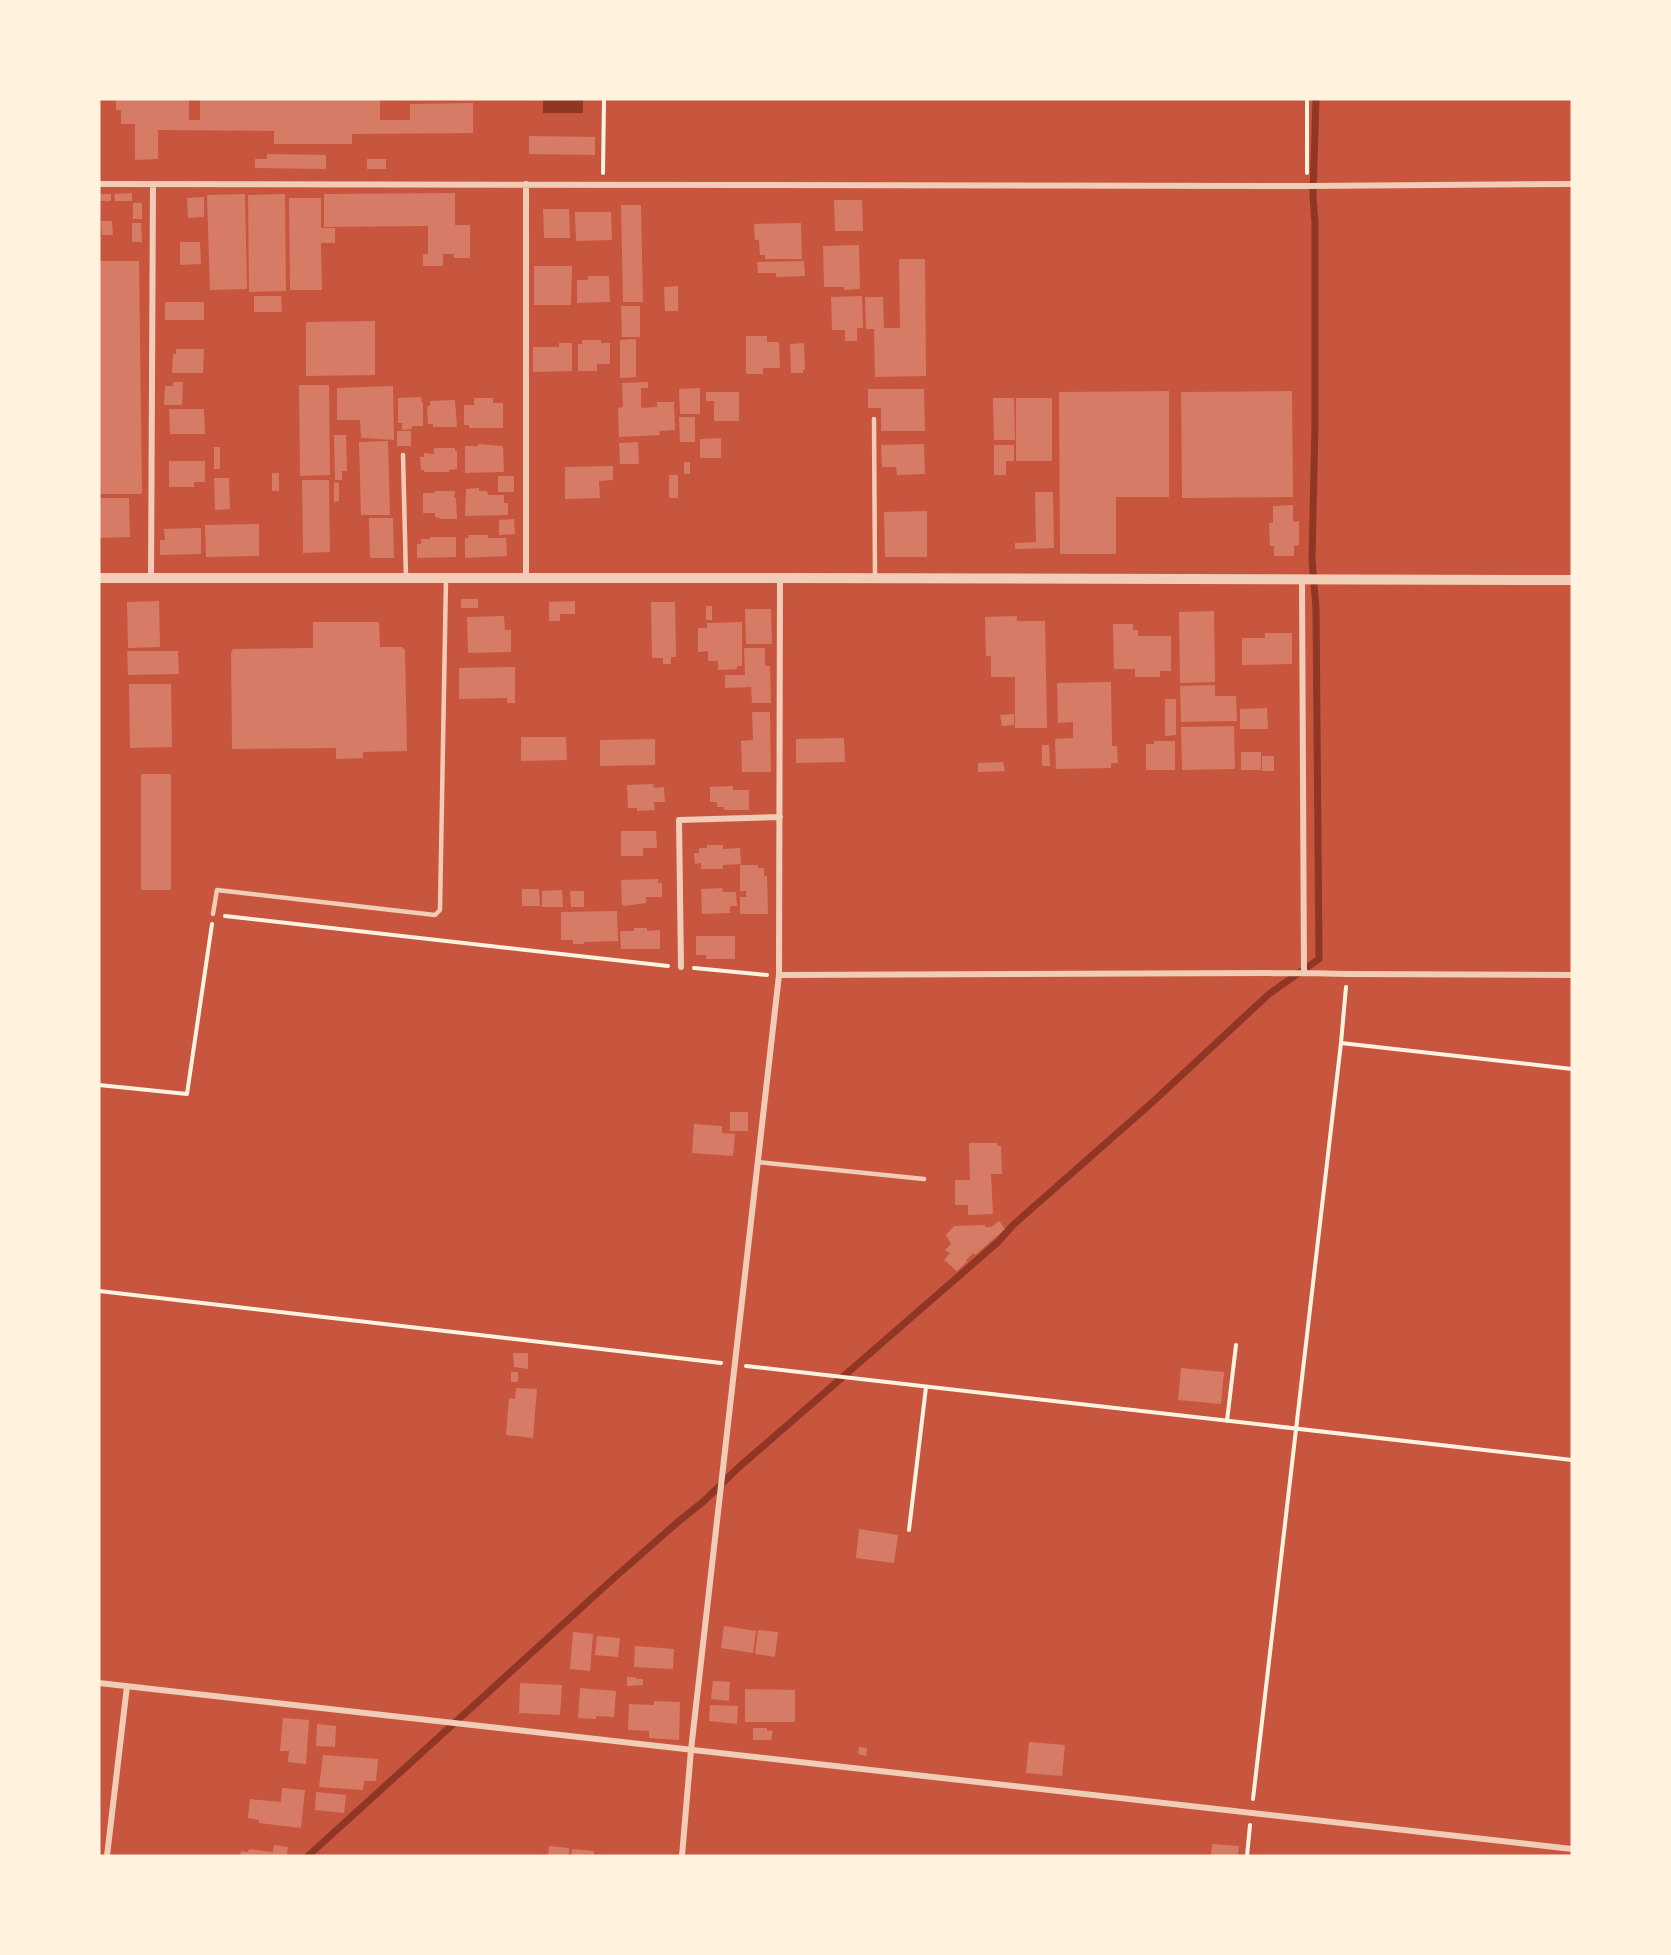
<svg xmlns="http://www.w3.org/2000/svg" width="1671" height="1955" viewBox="0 0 1671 1955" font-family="'Sofia Sans Condensed',sans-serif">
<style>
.water{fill:#8f3625}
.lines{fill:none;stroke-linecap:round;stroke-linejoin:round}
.stream{stroke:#8f3625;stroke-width:7}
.building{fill:#d67c66}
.path{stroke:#fff3e0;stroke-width:4}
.service{stroke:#f1ccb7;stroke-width:4.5}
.minor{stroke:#f1ccb7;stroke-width:6}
.tertiary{stroke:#f1ccb7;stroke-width:10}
</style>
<rect width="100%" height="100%" fill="#c8553d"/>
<path class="water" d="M 543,99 L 583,99 L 583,113 L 543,113 Z"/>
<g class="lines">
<path class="stream" d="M 308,1856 L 614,1578 L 679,1521 L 704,1501 L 739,1467 L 998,1242 L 1013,1225 L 1157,1098 L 1269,994 L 1319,959 L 1316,608 L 1312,559 L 1315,425 L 1315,223 L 1313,196 L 1316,99"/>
</g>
<path class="building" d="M 116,99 L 189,99 L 189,120 L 200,120 L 200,99 L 380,99 L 380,120 L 410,120 L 410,104 L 473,103 L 473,133 L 352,134 L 352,144 L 274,144 L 274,131 L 158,130 L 158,159 L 135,160 L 135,124 L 121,124 L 121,110 L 116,110 Z
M 529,136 L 595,137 L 595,155 L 529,154 Z
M 267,154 L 326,155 L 326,169 L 255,168 L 255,159 L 267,159 Z
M 367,159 L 386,159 L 386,169 L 367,169 Z
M 132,193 L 132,201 L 115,201 L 114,194 Z
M 455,193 L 455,225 L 470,225 L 470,258 L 454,258 L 454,254 L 443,254 L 443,266 L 423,266 L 423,254 L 428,254 L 428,226 L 324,227 L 324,194 Z
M 99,194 L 111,194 L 111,201 L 99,201 Z
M 245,194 L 247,289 L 210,290 L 207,195 Z
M 285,194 L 286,291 L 249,292 L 248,195 Z
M 204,197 L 204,217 L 188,218 L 187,198 Z
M 289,198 L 321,198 L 321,228 L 335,228 L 335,243 L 321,243 L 322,290 L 290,290 Z
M 834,200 L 862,200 L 863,231 L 835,231 Z
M 133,203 L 142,203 L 142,219 L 133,219 Z
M 621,205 L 641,205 L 643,302 L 623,302 Z
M 543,209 L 569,209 L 570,238 L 544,238 Z
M 575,212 L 611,212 L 612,240 L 576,241 Z
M 101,221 L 112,221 L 113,235 L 102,235 Z
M 132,223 L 141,223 L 142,242 L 132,242 Z
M 801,223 L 802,259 L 765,259 L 765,255 L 760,255 L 759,240 L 755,240 L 754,224 Z
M 180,242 L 200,242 L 201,264 L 180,265 Z
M 859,245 L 860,289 L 844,290 L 844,287 L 824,287 L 823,246 Z
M 899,259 L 925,259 L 926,376 L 875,377 L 874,329 L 866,329 L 865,297 L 883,297 L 884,328 L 900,328 Z
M 99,261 L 139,261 L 142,494 L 99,494 Z
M 804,261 L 805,276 L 776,277 L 776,273 L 758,273 L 757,262 Z
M 534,266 L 572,266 L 571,305 L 534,305 Z
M 588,276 L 609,276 L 610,302 L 577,303 L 577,280 L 588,280 Z
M 678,286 L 678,311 L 665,311 L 664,287 Z
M 254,296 L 281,296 L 282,312 L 254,312 Z
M 862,296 L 863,328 L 857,328 L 857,341 L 845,341 L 845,330 L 832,330 L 831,297 Z
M 165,302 L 204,302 L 204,320 L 165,320 Z
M 621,306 L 640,306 L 640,337 L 622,337 Z
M 375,321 L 375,375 L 306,376 L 306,322 Z
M 746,336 L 767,336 L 767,342 L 779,342 L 780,368 L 763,368 L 763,374 L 746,374 Z
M 636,339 L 636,377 L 620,378 L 620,340 Z
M 582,340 L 601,340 L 601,343 L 610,343 L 610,364 L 597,364 L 597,371 L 578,371 L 578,344 L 582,344 Z
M 559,343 L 572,343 L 572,371 L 533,372 L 533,347 L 559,347 Z
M 804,343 L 805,370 L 803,370 L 803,373 L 791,373 L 790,344 Z
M 176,349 L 204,349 L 203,373 L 172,373 L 173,354 L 176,354 Z
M 173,382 L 183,382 L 182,405 L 164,405 L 165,386 L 173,386 Z
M 648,382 L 648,388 L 641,388 L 641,408 L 657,407 L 657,402 L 674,402 L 675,430 L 659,431 L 660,435 L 619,437 L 618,408 L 623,407 L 622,383 Z
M 299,385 L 329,385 L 330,475 L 300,476 Z
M 393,386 L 394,440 L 361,438 L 360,420 L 337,420 L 337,388 Z
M 700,388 L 700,414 L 680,414 L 679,389 Z
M 868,389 L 924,389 L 925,431 L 881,431 L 881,408 L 868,408 Z
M 1169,391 L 1169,497 L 1116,497 L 1116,554 L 1060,554 L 1059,392 Z
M 1292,391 L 1293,497 L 1182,498 L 1181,392 Z
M 706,392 L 739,392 L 739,421 L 714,421 L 714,401 L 706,401 Z
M 421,397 L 422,403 L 423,403 L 423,426 L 412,426 L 412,429 L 402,430 L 402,423 L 398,423 L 398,398 Z
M 474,398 L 493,398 L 493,403 L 503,403 L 503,428 L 469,428 L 469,425 L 464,425 L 464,405 L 474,405 Z
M 993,398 L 1014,398 L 1015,440 L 994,440 Z
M 1016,398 L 1052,398 L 1052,461 L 1016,461 Z
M 455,400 L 457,427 L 433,427 L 433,424 L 428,424 L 427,406 L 430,406 L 430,401 Z
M 169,409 L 204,409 L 205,434 L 170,434 Z
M 679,417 L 695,417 L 695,442 L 680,442 Z
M 397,431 L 411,431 L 411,446 L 397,446 Z
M 334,435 L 346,435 L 347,471 L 342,471 L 342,480 L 335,480 Z
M 721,438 L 721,458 L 700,458 L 700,439 Z
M 388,441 L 390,515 L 361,515 L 359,442 Z
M 638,442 L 639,464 L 620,464 L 619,443 Z
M 478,444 L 502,446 L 503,447 L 504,472 L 465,473 L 465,446 L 478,446 Z
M 924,444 L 925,474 L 897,475 L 896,467 L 882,467 L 881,445 Z
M 994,445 L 1014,445 L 1014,461 L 1006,461 L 1006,475 L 994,475 Z
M 214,447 L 220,447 L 220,469 L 214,469 Z
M 434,448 L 455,448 L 455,451 L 457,451 L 457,469 L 449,470 L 449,472 L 424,472 L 424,470 L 421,470 L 420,457 L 424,457 L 424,453 L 434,454 Z
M 169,461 L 205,461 L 205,482 L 194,482 L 194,487 L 169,487 Z
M 684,462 L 690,462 L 690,474 L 684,474 Z
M 613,466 L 613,480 L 599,481 L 600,498 L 565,499 L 565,467 Z
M 272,473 L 279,473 L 279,491 L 272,491 Z
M 669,475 L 678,475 L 678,498 L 669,498 Z
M 498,476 L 514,476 L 514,492 L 498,492 Z
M 214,478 L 229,478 L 230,509 L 215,510 Z
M 302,480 L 329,480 L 330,552 L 303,553 Z
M 334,482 L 339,483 L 339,501 L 334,502 Z
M 479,488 L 479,491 L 487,491 L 488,495 L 504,495 L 504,503 L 508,503 L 508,515 L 465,516 L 466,489 Z
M 435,491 L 455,491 L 454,498 L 456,498 L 457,519 L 440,519 L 440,518 L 435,517 L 435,513 L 423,513 L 423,493 L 435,493 Z
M 1035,492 L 1053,492 L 1054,548 L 1015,549 L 1015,543 L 1036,542 Z
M 99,498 L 129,498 L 130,537 L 99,538 Z
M 1293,505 L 1293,522 L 1299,521 L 1299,545 L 1294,546 L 1294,556 L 1274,556 L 1274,546 L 1270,546 L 1269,523 L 1273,523 L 1273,506 Z
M 927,511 L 927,557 L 885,557 L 884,512 Z
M 369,518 L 393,518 L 394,558 L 370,558 Z
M 514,519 L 515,534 L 499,535 L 499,520 Z
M 259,524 L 259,556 L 206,557 L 205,525 Z
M 201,528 L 201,554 L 160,555 L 160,540 L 165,540 L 164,529 Z
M 468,535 L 488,535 L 488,538 L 506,538 L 507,556 L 465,558 L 465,538 L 469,538 Z
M 430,537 L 456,537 L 456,557 L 417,558 L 417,544 L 421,544 L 421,539 L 430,539 Z
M 461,599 L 478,599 L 478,608 L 461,608 Z
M 159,601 L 160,647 L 128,648 L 127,602 Z
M 575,601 L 575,614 L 560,614 L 560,621 L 549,621 L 549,602 Z
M 651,602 L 675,602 L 676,657 L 671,657 L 671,664 L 663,664 L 663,658 L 652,658 Z
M 706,606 L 712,606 L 712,620 L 706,620 Z
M 745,609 L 771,609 L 772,644 L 746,644 Z
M 1214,611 L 1215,682 L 1180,683 L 1179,612 Z
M 504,616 L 505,630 L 511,630 L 511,652 L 468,653 L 467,617 Z
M 1017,616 L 1017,621 L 1045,621 L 1047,728 L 1015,728 L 1015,677 L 991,677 L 991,656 L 986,656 L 985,617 Z
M 313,622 L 379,622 L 380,647 L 402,647 L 405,650 L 407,751 L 363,752 L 363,758 L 336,759 L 336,748 L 232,749 L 231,653 L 233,649 L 313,648 Z
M 742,622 L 742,666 L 737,666 L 737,669 L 718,670 L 718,661 L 708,661 L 708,651 L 698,652 L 698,628 L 707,628 L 707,623 Z
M 1113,624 L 1133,624 L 1133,630 L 1138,630 L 1138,636 L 1171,636 L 1171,671 L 1160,671 L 1160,677 L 1135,677 L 1135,669 L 1114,669 Z
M 1265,633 L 1292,633 L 1292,664 L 1242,665 L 1242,638 L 1265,638 Z
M 744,648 L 765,648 L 765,666 L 770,666 L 771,703 L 752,703 L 751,687 L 725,688 L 725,675 L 745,675 Z
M 127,651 L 178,651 L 179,674 L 128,675 Z
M 515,667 L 515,703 L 507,703 L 507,698 L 459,699 L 459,668 Z
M 1111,682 L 1112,746 L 1117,746 L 1118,763 L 1111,763 L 1111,768 L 1056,769 L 1055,739 L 1073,738 L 1073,722 L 1058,723 L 1057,683 Z
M 129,684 L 171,684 L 172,747 L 130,748 Z
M 1215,685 L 1215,696 L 1236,696 L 1237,721 L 1181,722 L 1180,686 Z
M 1165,699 L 1176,699 L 1176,735 L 1165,736 Z
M 1267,708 L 1268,729 L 1240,729 L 1240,709 Z
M 752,712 L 770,712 L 771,772 L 742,772 L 741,741 L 753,740 Z
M 1014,714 L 1014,725 L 1002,726 L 1000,715 Z
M 1234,726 L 1235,769 L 1182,770 L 1181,727 Z
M 521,737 L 566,737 L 567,760 L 521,761 Z
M 844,738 L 845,762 L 796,763 L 796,739 Z
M 655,739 L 655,765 L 600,766 L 600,740 Z
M 1154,741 L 1175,741 L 1175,770 L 1146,770 L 1146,744 L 1154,744 Z
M 1042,745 L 1049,745 L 1050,766 L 1042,766 Z
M 1241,752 L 1261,752 L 1261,770 L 1241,770 Z
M 1262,756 L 1274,756 L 1274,771 L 1262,771 Z
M 1003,762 L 1005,771 L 978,772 L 978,763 Z
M 141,774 L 171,774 L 171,890 L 141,890 Z
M 653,784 L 654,788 L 664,787 L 665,802 L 654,802 L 655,810 L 637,811 L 637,808 L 628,808 L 627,785 Z
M 733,786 L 733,790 L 749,790 L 749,810 L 724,810 L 724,807 L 717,807 L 717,802 L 710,802 L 710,787 Z
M 621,831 L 656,831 L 657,848 L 643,848 L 643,856 L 621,856 Z
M 707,845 L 723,845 L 723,849 L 740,848 L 741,864 L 723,865 L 723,869 L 701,869 L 701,863 L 695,864 L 694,853 L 699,853 L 699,848 L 707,848 Z
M 740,865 L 758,865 L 758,868 L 764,868 L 764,876 L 767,876 L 768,914 L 740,914 L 740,897 L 746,897 L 746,891 L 740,891 Z
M 658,879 L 658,883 L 662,883 L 662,897 L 646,897 L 646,903 L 624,906 L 622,904 L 621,880 Z
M 722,888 L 723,892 L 736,892 L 737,906 L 730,906 L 730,913 L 702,914 L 701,889 Z
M 522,889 L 539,889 L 540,906 L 522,906 Z
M 562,890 L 563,907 L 542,907 L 542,891 Z
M 570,891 L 584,891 L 584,907 L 571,907 Z
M 617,911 L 618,941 L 584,942 L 584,944 L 573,944 L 573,940 L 561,940 L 561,912 Z
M 634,928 L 647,928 L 647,931 L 660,930 L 660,949 L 621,949 L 620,931 L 634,931 Z
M 696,936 L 735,936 L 735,959 L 706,959 L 706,955 L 696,955 Z
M 730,1112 L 748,1112 L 748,1131 L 730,1131 Z
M 694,1124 L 722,1126 L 722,1133 L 735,1134 L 733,1156 L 692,1153 Z
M 969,1143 L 997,1143 L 997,1146 L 1001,1146 L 1002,1174 L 991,1174 L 993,1214 L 968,1215 L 968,1205 L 955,1205 L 955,1180 L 970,1180 Z
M 999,1221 L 1005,1229 L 975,1255 L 973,1253 L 966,1260 L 967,1262 L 957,1271 L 944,1260 L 950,1253 L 945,1250 L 951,1244 L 946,1235 L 954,1226 L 985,1225 L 985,1227 L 991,1227 Z
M 513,1353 L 528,1353 L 528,1369 L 514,1367 Z
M 1181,1368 L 1224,1372 L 1221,1404 L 1178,1400 Z
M 511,1372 L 518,1372 L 518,1382 L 511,1382 Z
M 516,1388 L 537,1389 L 533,1438 L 506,1435 L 509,1398 L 515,1399 Z
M 859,1529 L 898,1535 L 894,1563 L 856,1558 Z
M 724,1626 L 756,1631 L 753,1653 L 721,1648 Z
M 758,1630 L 778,1632 L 775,1657 L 755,1654 Z
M 573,1632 L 593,1634 L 590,1671 L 570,1669 Z
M 597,1636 L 620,1638 L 618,1657 L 595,1655 Z
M 635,1646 L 674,1649 L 673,1669 L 634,1667 Z
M 627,1677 L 636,1677 L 636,1679 L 643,1679 L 643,1685 L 627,1686 Z
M 713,1681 L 730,1682 L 729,1701 L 711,1699 Z
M 520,1683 L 562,1685 L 560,1715 L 519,1713 Z
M 580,1688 L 616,1691 L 614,1717 L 596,1716 L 596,1719 L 578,1718 Z
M 745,1689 L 795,1690 L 795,1722 L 745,1722 Z
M 654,1701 L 680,1702 L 679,1740 L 649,1738 L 649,1731 L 628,1730 L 629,1704 L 654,1705 Z
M 710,1705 L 738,1706 L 737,1724 L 709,1721 Z
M 283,1718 L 309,1720 L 306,1764 L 288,1762 L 289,1751 L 280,1751 Z
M 317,1724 L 336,1726 L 335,1747 L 316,1746 Z
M 753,1728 L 767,1728 L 767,1731 L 773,1730 L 771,1740 L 753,1740 Z
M 1029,1742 L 1065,1745 L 1062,1776 L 1026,1773 Z
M 859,1747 L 867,1748 L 866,1756 L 858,1754 Z
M 323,1755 L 378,1759 L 376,1781 L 364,1781 L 363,1790 L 319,1787 Z
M 282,1788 L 305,1790 L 301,1828 L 259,1823 L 259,1820 L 248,1818 L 250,1799 L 281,1802 Z
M 316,1792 L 346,1795 L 344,1813 L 315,1810 Z
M 1212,1844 L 1239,1846 L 1238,1856 L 1211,1856 Z
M 274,1845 L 288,1847 L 287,1856 L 240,1856 L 241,1851 L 248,1852 L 249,1849 L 273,1852 Z
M 549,1846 L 569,1848 L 569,1856 L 548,1856 Z
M 572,1849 L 594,1851 L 594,1856 L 571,1856 Z"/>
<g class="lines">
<path class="path" d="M 603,173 L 604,99
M 1307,173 L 1307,99
M 225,916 L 668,966
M 694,968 L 767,975
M 1341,1043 L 1572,1069
M 99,1085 L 187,1094 L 212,924
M 99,1291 L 721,1363
M 746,1366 L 1572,1460
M 1227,1421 L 1236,1345
M 909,1530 L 926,1387
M 1253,1799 L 1341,1043 L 1346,987
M 1247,1856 L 1250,1825"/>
<path class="service" d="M 874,419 L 875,578
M 403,455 L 406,578
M 213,914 L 217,890 L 435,915 L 440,910 L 446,578
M 757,1162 L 924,1179"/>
<path class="minor" d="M 99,184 L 1307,186 L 1572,184
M 526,578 L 526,184
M 151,579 L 153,184
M 1302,580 L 1304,973
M 681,967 L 679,820 L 780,817
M 779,975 L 1304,973 L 1347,974 L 1572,975
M 99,1683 L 1572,1849
M 107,1856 L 127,1686
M 682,1856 L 691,1750 L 779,975 L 780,578"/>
<path class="tertiary" d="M 99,578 L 780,578 L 1572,580"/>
</g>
<rect width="1671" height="1955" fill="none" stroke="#fff3e0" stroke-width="201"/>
</svg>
